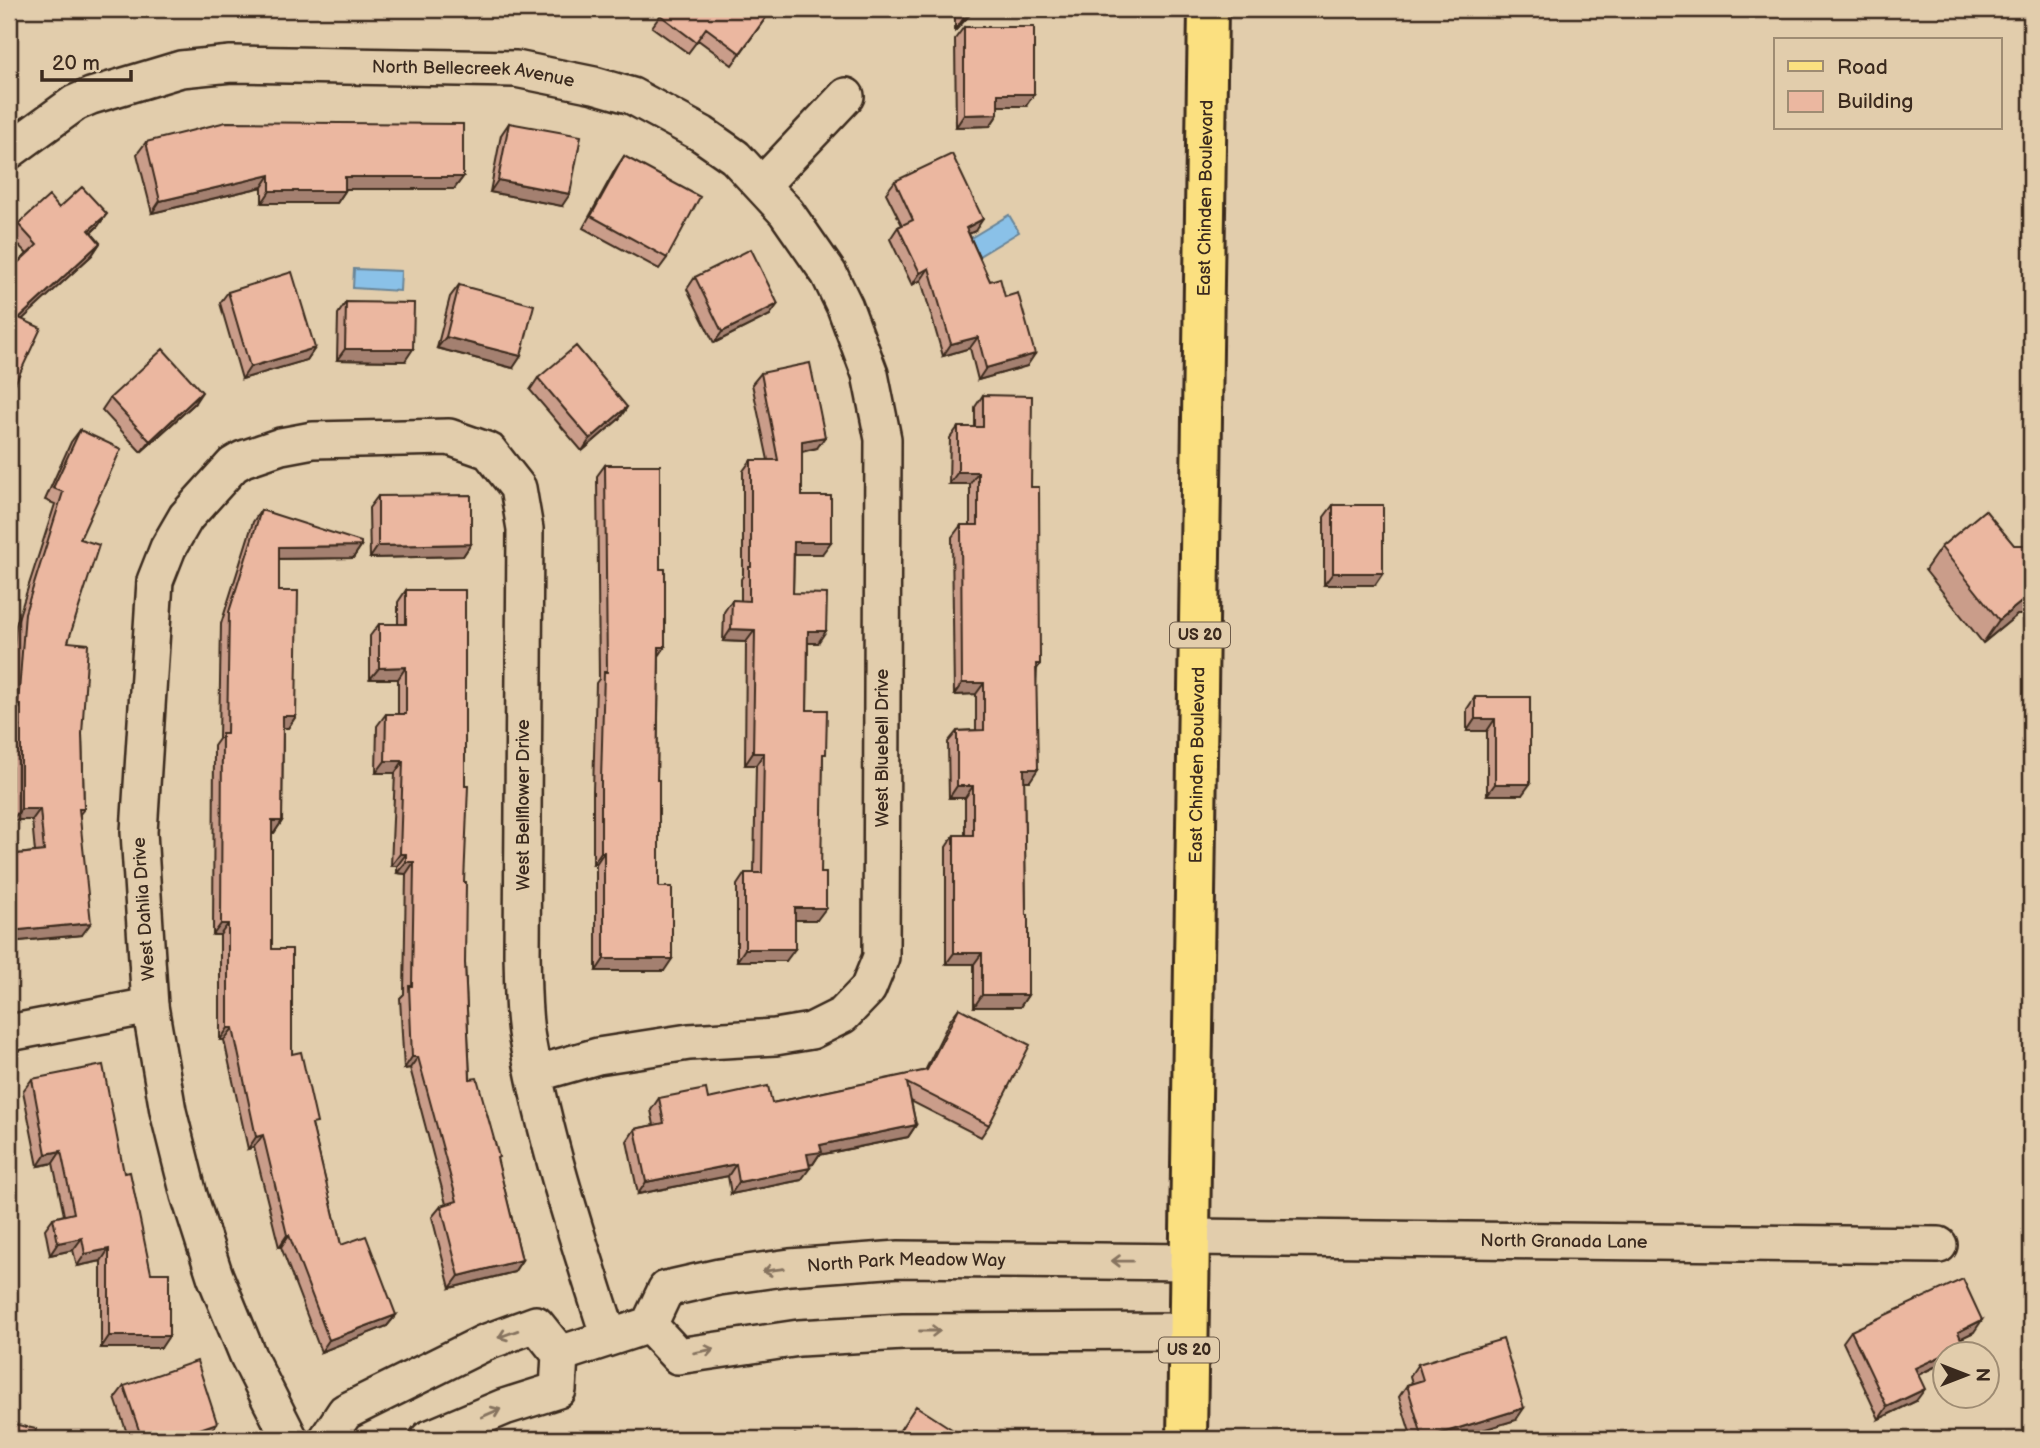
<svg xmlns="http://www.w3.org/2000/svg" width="2040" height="1448" viewBox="0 0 2040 1448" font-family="'Balsamiq Sans',sans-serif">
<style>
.water{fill:#8ac1e8;stroke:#6a8597;stroke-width:2}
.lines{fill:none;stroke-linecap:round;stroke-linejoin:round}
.minor-casing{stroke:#3b2a1e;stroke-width:40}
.major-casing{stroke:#3b2a1e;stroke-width:44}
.minor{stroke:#e2cdac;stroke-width:35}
.major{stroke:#fbe080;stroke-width:38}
.wall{fill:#ca9d8a;stroke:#3b2a1e;stroke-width:2}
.shaded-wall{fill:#a48070;stroke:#3b2a1e;stroke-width:2}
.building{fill:#ebb7a0;stroke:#3b2a1e;stroke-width:2}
.oneway{stroke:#86735e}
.labels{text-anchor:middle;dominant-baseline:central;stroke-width:5;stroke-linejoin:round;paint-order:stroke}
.shield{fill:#e2cdac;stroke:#6d5b49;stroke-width:2}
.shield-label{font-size:16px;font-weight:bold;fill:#3b2a1e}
.street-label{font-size:18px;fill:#3b2a1e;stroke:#e2cdac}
</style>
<rect width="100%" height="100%" fill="#e2cdac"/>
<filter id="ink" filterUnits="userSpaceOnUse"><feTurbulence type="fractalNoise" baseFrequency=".0143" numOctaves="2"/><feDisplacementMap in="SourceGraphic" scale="14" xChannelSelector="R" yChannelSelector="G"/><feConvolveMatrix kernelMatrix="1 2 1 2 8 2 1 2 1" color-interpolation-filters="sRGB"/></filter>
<g filter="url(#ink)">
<path class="water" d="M 1009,215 L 1019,232 L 979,256 L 969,239 Z
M 354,269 L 401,271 L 400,291 L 353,288 Z"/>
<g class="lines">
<g class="minor-casing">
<g id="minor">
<path id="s1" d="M 9,151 L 75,103 L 91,96 L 181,69 L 231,64 L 516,69 L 594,85 L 632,96 L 702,134 L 735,157 L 786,212 L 829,274 L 845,307 L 870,374 L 883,439 L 881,957 L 868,989 L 843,1015 L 811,1031 L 775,1037 L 689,1042 L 598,1056 L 535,1074"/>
<path d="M 762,185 L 846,96"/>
<path d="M 9,1033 L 150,1006"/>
<path id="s2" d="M 1190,1237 L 1939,1245"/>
<path d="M 649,1325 L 678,1356 L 799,1338 L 903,1332 L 1189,1331"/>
<path id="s3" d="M 560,1354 L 649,1325 L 666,1289 L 719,1277 L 790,1267 L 899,1259 L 1190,1262"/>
<path d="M 290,1439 L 248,1356 L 215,1276 L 189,1195 L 168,1111 L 150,1006 L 139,832 L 155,581 L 168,548 L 186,517 L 233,465 L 243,459 L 281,446 L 313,440 L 449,437 L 489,451 L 518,488 L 525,529 L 522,954 C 523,984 522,1015 528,1044 C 546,1144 578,1240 609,1337"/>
<path d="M 327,1439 L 345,1412 L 484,1343 L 536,1324 L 560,1354 L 558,1390 L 504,1407 L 428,1439"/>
</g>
</g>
<g class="major-casing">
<g id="major">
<path id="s4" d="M 1187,1439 L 1208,9"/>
</g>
</g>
<use href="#minor" class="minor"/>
<use href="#major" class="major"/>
</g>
<path class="wall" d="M 665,9 L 772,9 L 732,65 L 698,40 L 688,53 L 652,27 Z
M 955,9 L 975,9 L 955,31 Z
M 964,27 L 1026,106 L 998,106 L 998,114 L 990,126 L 956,127 L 955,39 Z
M 509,123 L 562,206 L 490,192 L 501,135 Z
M 146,142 L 463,177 L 454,189 L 345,189 L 345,191 L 337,203 L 262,203 L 262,187 L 152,213 L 137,154 Z
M 624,156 L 667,258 L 659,269 L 583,228 L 616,168 Z
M 895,181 L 975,231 L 969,234 L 1027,366 L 978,380 L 970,348 L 943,356 L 921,280 L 912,285 L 890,239 L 898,227 L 902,225 L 886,193 Z
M 59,208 L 98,226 L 91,233 L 100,243 L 92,255 L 22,319 L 13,388 L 9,393 L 9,271 L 27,254 L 10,236 L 18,224 Z
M 695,277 L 770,315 L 714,343 L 687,289 Z
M 459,285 L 513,368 L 437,348 L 450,297 Z
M 228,292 L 315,348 L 307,360 L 242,379 L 220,303 Z
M 346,302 L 405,361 L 337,360 L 338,314 Z
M 761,373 L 817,448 L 802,452 L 802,496 L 822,554 L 794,554 L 793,593 L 818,643 L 808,643 L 807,710 L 823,758 L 817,920 L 795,920 L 786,961 L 737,961 L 737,885 L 745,873 L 754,873 L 756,765 L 745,765 L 746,642 L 723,641 L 724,612 L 732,600 L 741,601 L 741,579 L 743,576 L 743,471 L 751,460 L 768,460 L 752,384 Z
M 538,378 L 627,407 L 619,419 L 582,451 L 530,390 Z
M 983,395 L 1031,487 L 1040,664 L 1037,669 L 1030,781 L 1024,781 L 1026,915 L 1028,995 L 1020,1007 L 974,1007 L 974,964 L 946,964 L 946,847 L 954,835 L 965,835 L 965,798 L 949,798 L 948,742 L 957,731 L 976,730 L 976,694 L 954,695 L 952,537 L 961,525 L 970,525 L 970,484 L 949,484 L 950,438 L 958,427 L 975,427 L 975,407 Z
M 110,398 L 194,404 L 141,452 L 102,410 Z
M 80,430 L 80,539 L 68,642 L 82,734 L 84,809 L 80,814 L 82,935 L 9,942 L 9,855 L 35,852 L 32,820 L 12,820 L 12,717 L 9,716 L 16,625 L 55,504 L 45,500 L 71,442 Z
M 605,465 L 659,656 L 657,780 L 659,887 L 664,971 L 596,971 L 596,864 L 593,864 L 593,791 L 596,683 L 599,679 L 597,476 Z
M 378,496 L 471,544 L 463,556 L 370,558 L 369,508 Z
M 1333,505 L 1375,585 L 1324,585 L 1324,517 Z
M 261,510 L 361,546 L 353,558 L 279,559 L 279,591 L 296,716 L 288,728 L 283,728 L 282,821 L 274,833 L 272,833 L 272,949 L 292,1054 L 313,1129 L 341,1245 L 396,1315 L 387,1326 L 321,1352 L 281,1247 L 279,1247 L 254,1147 L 248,1149 L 224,1040 L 220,1040 L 220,935 L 213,935 L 214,746 L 219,739 L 221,624 L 253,522 Z
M 1941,547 L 2017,615 L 1983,643 L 1925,570 Z
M 406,590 L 464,882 L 465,963 L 470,1079 L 497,1159 L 522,1260 L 514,1272 L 450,1288 L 432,1217 L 441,1206 L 446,1204 L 410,1068 L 404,1069 L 400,998 L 404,994 L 406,874 L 397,873 L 397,866 L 391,866 L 395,773 L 376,773 L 377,726 L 386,714 L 398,714 L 398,679 L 370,679 L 370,636 L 379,624 L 398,624 L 398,602 Z
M 1475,697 L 1530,697 L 1522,795 L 1487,795 L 1487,731 L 1467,731 L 1467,709 Z
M 959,1008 L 989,1125 L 981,1137 L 911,1101 L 916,1125 L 908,1137 L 819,1155 L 813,1164 L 809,1165 L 801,1180 L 731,1194 L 728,1176 L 638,1194 L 627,1141 L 635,1129 L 654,1125 L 651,1110 L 659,1098 L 708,1099 L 772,1103 L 925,1071 L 950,1020 Z
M 32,1079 L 124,1173 L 161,1348 L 101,1348 L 101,1261 L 77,1266 L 73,1250 L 50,1255 L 45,1229 L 53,1218 L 64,1215 L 53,1163 L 38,1166 L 23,1091 Z
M 1851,1331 L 1974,1332 L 1961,1338 L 1964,1346 L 1958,1354 L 1945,1354 L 1945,1362 L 1918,1375 L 1916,1401 L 1879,1419 L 1843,1342 Z
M 1418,1364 L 1516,1420 L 1452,1439 L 1412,1439 L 1399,1397 L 1407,1385 L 1412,1383 L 1410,1376 Z
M 124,1386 L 209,1435 L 197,1439 L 129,1439 L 115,1398 Z"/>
<path class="shaded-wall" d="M 973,9 L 975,9 L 955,31 L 963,19 Z
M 998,94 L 1034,94 L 1026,106 L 990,106 Z
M 998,114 L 990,126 L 956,127 L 964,115 Z
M 270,175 L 262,187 L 152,213 L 160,201 Z
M 345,177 L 463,177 L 454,189 L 337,189 Z
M 498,180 L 570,194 L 562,206 L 490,192 Z
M 270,191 L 345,191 L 337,203 L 262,203 Z
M 107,214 L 98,226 L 80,242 L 89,230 Z
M 983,219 L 975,231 L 957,239 L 966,228 Z
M 100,243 L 92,255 L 11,330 L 19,318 Z
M 929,268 L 921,280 L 912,285 L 920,273 Z
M 778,304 L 770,315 L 714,343 L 722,332 Z
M 446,337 L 521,356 L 513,368 L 437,348 Z
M 978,337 L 970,348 L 943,356 L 951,344 Z
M 315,348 L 307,360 L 242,379 L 250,367 Z
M 345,349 L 413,349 L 405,361 L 337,360 Z
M 1035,354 L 1027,366 L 978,380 L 986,368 Z
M 202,392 L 194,404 L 141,452 L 150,441 Z
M 627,407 L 619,419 L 582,451 L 590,439 Z
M 825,437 L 817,448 L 793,453 L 802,441 Z
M 958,472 L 978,472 L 970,484 L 949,484 Z
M 794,542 L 831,542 L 822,554 L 786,554 Z
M 471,544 L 463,556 L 370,558 L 378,546 Z
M 361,546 L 353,558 L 270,559 L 279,547 Z
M 1333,573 L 1383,573 L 1375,585 L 1324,585 Z
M 2031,594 L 2031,615 L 2017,615 L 1983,643 L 1999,620 Z
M 731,629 L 755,630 L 746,642 L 723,641 Z
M 808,631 L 826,631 L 818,643 L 799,643 Z
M 659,647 L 665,647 L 657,659 Z
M 406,667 L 398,679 L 370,679 L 379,668 Z
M 962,683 L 984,683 L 976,694 L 954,695 Z
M 18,705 L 21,705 L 12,717 L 9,716 Z
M 283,716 L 296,716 L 288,728 L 275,728 Z
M 1475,719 L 1495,719 L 1487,731 L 1467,731 Z
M 753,753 L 764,753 L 756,765 L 745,765 Z
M 385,761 L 403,761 L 395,773 L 376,773 Z
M 1024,769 L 1038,769 L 1030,781 L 1016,781 Z
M 1495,784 L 1530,784 L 1522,795 L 1487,795 Z
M 957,786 L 973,786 L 965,798 L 949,798 Z
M 21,809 L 40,809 L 32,820 L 12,820 Z
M 272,821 L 282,821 L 274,833 L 264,833 Z
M 601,852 L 604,852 L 596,864 L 593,864 Z
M 400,854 L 406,854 L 397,866 L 391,866 Z
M 406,862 L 414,862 L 406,874 L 397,873 Z
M 795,908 L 826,908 L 817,920 L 786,920 Z
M 91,923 L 82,935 L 9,942 L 9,931 Z
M 221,924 L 228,924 L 220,935 L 213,935 Z
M 745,949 L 795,949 L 786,961 L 737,961 Z
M 954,953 L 982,953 L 974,964 L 946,964 Z
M 604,959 L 672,959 L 664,971 L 596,971 Z
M 982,995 L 1028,995 L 1020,1007 L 974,1007 Z
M 228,1028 L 233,1028 L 224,1040 L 220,1040 Z
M 412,1057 L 418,1057 L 410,1068 L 404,1069 Z
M 916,1125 L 908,1137 L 819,1155 L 813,1164 L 799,1166 L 807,1154 L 820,1145 Z
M 263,1135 L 254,1147 L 248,1149 L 256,1137 Z
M 61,1151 L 53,1163 L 38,1166 L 46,1154 Z
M 736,1164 L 728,1176 L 638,1194 L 646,1182 Z
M 810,1168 L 801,1180 L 731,1194 L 739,1182 Z
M 287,1235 L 289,1235 L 281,1247 L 279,1247 Z
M 82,1238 L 73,1250 L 50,1255 L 58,1243 Z
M 109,1249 L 101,1261 L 77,1266 L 85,1254 Z
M 522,1260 L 514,1272 L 450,1288 L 459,1276 Z
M 396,1315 L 387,1326 L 321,1352 L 329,1340 Z
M 1982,1320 L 1974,1332 L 1949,1344 L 1958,1332 Z
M 109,1336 L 169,1336 L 161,1348 L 101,1348 Z
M 1964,1346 L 1958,1354 L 1947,1354 Z
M 1945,1354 L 1945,1362 L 1907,1380 L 1915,1368 Z
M 1925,1389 L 1916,1401 L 1879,1419 L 1887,1407 Z
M 1524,1408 L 1516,1420 L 1452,1439 L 1423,1439 Z
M 217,1423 L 209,1435 L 197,1439 L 171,1439 Z"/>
<path class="building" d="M 665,9 L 772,9 L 740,53 L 706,28 L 696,42 L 660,15 Z
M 963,9 L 973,9 L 963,19 Z
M 964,27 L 1034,27 L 1034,94 L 998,94 L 998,114 L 964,115 Z
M 226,122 L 463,124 L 463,177 L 345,177 L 345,191 L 270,191 L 270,175 L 160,201 L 146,142 Z
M 509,123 L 581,136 L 570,194 L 498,180 Z
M 952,154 L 983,219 L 966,228 L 990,281 L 1000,278 L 1005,297 L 1018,293 L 1035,354 L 986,368 L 978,337 L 951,344 L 929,268 L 920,273 L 898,227 L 913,220 L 895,181 Z
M 624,156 L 700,197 L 667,258 L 591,216 Z
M 82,187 L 107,214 L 89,230 L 100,243 L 19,318 L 41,328 L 13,388 L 9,386 L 9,271 L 37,245 L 18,224 L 49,196 L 59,208 Z
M 751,249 L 778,304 L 722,332 L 695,277 Z
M 292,272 L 315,348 L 250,367 L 228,292 Z
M 459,285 L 534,305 L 521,356 L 446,337 Z
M 346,302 L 414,303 L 413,349 L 345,349 Z
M 576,346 L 627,407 L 590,439 L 538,378 Z
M 163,349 L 202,392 L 150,441 L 110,398 Z
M 810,363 L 825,437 L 802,441 L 802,496 L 831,496 L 831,542 L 794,542 L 793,593 L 827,594 L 826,631 L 808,631 L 807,710 L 827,710 L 826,754 L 823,754 L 821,873 L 826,873 L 826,908 L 795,908 L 795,949 L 745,949 L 745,873 L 762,873 L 764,753 L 753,753 L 755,630 L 731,629 L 732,600 L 749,601 L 749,567 L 751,567 L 751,460 L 778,460 L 761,373 Z
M 983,395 L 1032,396 L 1031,487 L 1039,487 L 1040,664 L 1036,664 L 1038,769 L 1024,769 L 1026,915 L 1028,915 L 1028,995 L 982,995 L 982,953 L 954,953 L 954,835 L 973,835 L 973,786 L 957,786 L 957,731 L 984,730 L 984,683 L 962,683 L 961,525 L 978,525 L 978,472 L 958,472 L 958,427 L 983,427 Z
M 80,430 L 121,449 L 80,539 L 99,545 L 68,642 L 88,644 L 82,734 L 84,809 L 79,809 L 91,923 L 9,931 L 9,855 L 44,851 L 40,809 L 21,809 L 21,705 L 18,705 L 25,613 L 63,492 L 53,488 Z
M 605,465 L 660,465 L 660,569 L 665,569 L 665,647 L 659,647 L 657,780 L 659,780 L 659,887 L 672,887 L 672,959 L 604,959 L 604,852 L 601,852 L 601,780 L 604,672 L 607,672 Z
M 471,495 L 471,544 L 378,546 L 378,496 Z
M 1333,505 L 1383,505 L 1383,573 L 1333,573 Z
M 261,510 L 361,542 L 361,546 L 279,547 L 279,591 L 298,591 L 296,716 L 283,716 L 282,821 L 272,821 L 272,949 L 292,949 L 292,1054 L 301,1052 L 317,1123 L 312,1124 L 341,1245 L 366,1236 L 396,1315 L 329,1340 L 289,1235 L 287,1235 L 263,1135 L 256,1137 L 233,1028 L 228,1028 L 228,924 L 221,924 L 222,734 L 227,734 L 229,612 Z
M 1985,510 L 2014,545 L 2031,545 L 2031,594 L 1999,620 L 1941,547 Z
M 406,590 L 465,590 L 465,786 L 468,786 L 464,882 L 466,882 L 465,963 L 470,1079 L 477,1078 L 499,1157 L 497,1158 L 522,1260 L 459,1276 L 441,1206 L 457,1201 L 418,1057 L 412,1057 L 409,986 L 412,986 L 414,862 L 406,862 L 406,854 L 400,854 L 403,761 L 385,761 L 386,714 L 406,714 L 406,667 L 379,668 L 379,624 L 406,624 Z
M 1475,697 L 1530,697 L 1530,784 L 1495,784 L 1495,719 L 1475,719 Z
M 959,1008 L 1030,1045 L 989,1125 L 907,1083 L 916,1125 L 820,1145 L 822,1152 L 807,1154 L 810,1168 L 739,1182 L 736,1164 L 646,1182 L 635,1129 L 664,1123 L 659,1098 L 706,1089 L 708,1099 L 768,1086 L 772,1103 L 927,1070 Z
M 103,1065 L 124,1173 L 130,1172 L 151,1273 L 169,1273 L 169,1336 L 109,1336 L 109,1249 L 85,1254 L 82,1238 L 58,1243 L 53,1218 L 74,1213 L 61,1151 L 46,1154 L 32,1079 Z
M 1963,1279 L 1982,1320 L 1958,1332 L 1964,1346 L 1915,1368 L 1925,1389 L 1887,1407 L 1851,1331 Z
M 1503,1339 L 1524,1408 L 1423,1439 L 1407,1385 L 1423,1380 L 1418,1364 Z
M 197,1361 L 217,1423 L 171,1439 L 142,1439 L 124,1386 Z
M 916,1406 L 967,1439 L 894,1439 Z
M 9,1423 L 36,1429 L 34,1439 L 9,1439 Z
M 795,1434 L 804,1439 L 791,1439 Z"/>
<defs><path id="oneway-shaft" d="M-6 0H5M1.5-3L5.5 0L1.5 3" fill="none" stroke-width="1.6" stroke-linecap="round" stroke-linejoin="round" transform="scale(1.75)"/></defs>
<g class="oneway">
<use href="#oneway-shaft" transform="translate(1122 1261) rotate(-179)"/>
<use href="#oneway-shaft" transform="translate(773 1270) rotate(172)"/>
<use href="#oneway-shaft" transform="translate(930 1331)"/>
<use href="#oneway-shaft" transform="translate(508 1334) rotate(160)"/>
<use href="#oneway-shaft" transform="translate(704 1351) rotate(-10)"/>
<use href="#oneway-shaft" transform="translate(491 1413) rotate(-23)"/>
</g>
</g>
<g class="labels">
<g class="shield">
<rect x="1170" y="622.5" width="60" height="25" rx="5"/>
<rect x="1159" y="1337.5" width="60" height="25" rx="5"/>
</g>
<g class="shield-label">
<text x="1200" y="635">US 20</text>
<text x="1189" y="1350">US 20</text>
</g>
<g class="street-label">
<text stroke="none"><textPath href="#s1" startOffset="486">North Bellecreek Avenue</textPath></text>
<text stroke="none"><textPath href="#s4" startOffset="1241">East Chinden Boulevard</textPath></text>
<text transform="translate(882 748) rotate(-90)">West Bluebell Drive</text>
<text stroke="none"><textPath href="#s4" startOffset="674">East Chinden Boulevard</textPath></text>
<text transform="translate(523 805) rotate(-90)">West Bellflower Drive</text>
<text transform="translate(144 909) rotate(-94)">West Dahlia Drive</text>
<text stroke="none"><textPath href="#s2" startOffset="374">North Granada Lane</textPath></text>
<text stroke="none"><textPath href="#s3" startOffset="376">North Park Meadow Way</textPath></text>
</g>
</g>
<rect width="2040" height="1448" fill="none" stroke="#e2cdac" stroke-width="35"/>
<rect x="18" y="18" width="2005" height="1413" fill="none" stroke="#3b2a1e" stroke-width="2.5" filter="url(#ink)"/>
<rect x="1774" y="38" width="228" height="91" fill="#e2cdac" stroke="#9f8c73" stroke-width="2"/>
<rect x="1788" y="61" width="35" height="10" fill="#fbe080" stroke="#9f8c73" stroke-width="2"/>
<text x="1837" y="74" font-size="21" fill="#3b2a1e">Road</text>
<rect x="1788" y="91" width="35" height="21" fill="#ebb7a0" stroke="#9f8c73" stroke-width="2"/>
<text x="1837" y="108" font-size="21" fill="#3b2a1e">Building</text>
<g transform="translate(1966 1375) rotate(90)"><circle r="33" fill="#e2cdac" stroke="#9f8c73" stroke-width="2"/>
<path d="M0-5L12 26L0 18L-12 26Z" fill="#3b2a1e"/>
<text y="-10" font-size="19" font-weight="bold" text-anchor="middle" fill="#3b2a1e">N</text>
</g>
<path d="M42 70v10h89v-10" fill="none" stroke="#3b2a1e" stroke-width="3.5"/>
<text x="52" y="70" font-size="21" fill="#3b2a1e" stroke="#e2cdac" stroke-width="5" paint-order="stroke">20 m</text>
</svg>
